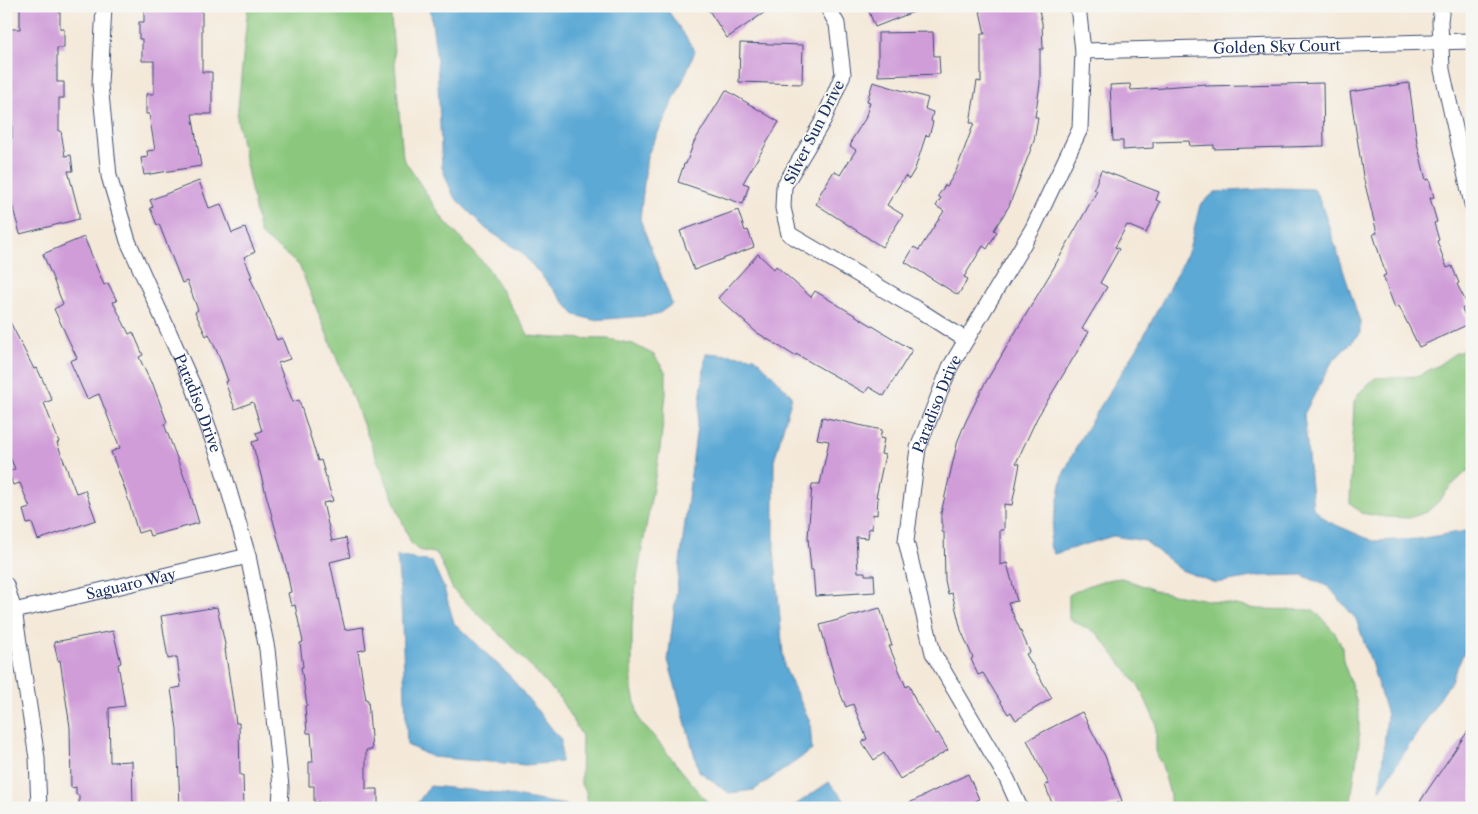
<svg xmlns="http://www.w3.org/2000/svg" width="1478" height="814" viewBox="0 0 1478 814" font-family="'Libre Caslon Text',serif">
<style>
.green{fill:#8bc87e;stroke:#537c6e}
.water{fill:#5ba9d5;stroke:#3b6c9a}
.building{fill:#d09dd9}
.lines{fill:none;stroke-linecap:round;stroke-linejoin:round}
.street-casing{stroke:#3c4b70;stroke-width:17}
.street{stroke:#fff;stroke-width:15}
.labels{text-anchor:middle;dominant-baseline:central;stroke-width:4;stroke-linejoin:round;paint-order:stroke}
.street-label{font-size:15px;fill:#1b2f5e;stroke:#f6f6f2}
</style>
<rect width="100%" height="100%" fill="#f6f6f2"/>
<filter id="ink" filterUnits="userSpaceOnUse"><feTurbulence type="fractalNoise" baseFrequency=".02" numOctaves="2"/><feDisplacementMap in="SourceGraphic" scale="10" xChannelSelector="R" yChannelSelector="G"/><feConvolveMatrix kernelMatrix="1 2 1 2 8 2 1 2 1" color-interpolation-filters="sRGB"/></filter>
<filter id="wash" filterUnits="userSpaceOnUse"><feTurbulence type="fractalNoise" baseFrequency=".0096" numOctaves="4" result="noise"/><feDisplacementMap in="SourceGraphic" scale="20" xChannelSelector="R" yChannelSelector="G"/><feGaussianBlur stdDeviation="1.12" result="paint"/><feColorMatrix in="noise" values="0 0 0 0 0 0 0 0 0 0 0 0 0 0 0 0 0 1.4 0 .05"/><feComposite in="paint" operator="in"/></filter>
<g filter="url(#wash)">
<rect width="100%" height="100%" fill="#f4e9d9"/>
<path class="green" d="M 248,6 L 390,6 L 403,158 L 443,219 L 488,268 L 529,336 L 555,338 L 608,339 L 633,344 L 654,355 L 666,373 L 666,394 L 660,449 L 638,572 L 634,599 L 632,627 L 632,689 L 638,716 L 641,723 L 651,733 L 712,808 L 588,808 L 586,791 L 581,785 L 582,736 L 559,697 L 509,643 L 453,590 L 438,555 L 434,553 L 418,550 L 411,543 L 299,265 L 260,234 L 237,119 Z
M 1472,347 L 1472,469 L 1467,471 L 1450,487 L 1439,501 L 1427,512 L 1409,518 L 1385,517 L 1361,513 L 1350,503 L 1354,402 L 1359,393 L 1375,378 L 1418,376 L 1437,366 L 1454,354 Z
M 1122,578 L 1157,591 L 1257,609 L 1314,610 L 1336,634 L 1342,648 L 1343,661 L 1354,692 L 1359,714 L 1359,742 L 1350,808 L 1170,808 L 1170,795 L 1162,765 L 1156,755 L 1156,723 L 1140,688 L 1097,633 L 1069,619 L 1069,595 C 1085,586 1103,579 1122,578 Z"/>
<path class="water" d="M 430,6 L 665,6 L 695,51 L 683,80 L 647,156 L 640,219 L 672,304 L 657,315 L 593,320 L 575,315 L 521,252 L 485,228 L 454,197 L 442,168 L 437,62 Z
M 1277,188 L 1314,189 L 1323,208 L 1360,322 L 1360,334 L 1332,362 L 1304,414 L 1313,508 L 1329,522 L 1373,541 L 1418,539 L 1466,531 L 1472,546 L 1472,635 L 1450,683 L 1380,790 L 1387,715 L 1370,659 L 1356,619 L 1329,587 L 1302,575 L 1260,576 L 1215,583 L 1181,570 L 1145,541 L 1113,536 L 1054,554 L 1049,545 L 1063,475 L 1080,439 L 1139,345 L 1189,250 L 1200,205 L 1215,192 Z
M 706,353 L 755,357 L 792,396 L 774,461 L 774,548 L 784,666 L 810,722 L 812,750 L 754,790 L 729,793 L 699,771 L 668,660 Z
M 397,556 L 432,562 L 444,588 L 454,623 L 509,675 L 561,740 L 561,762 L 525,765 L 432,757 L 407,745 L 401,601 Z
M 829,782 L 851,808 L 791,808 Z
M 430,786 L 490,792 L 566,805 L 565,808 L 418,808 L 418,802 Z"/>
<g id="blocks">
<path class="building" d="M 20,6 L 60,6 L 60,29 L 64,29 L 64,48 L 57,48 L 57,82 L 64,82 L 64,98 L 59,98 L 59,131 L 61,131 L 65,156 L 71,155 L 73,171 L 68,171 L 79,213 L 79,219 L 20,234 L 8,189 L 6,173 L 6,139 L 12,138 L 12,111 L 6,111 L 6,29 L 20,29 Z
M 144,6 L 202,6 L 202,72 L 212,72 L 212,114 L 192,114 L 201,166 L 144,175 L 141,158 L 148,157 L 147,151 L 155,150 L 149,114 L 146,114 L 146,94 L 154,94 L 154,61 L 142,61 L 142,39 L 139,39 L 139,22 L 144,22 Z
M 706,6 L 774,6 L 727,38 Z
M 876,6 L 926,6 L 926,7 L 875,27 L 868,9 Z
M 979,6 L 1038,6 L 1042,23 L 1043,49 L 1040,49 L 1040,84 L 1035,117 L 1038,117 L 1034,141 L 1009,206 L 994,230 L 997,232 L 987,249 L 983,246 L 964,277 L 968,279 L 958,295 L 905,262 L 914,247 L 919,250 L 944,211 L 936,206 L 941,198 L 938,196 L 945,185 L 947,186 L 956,171 L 974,123 L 970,123 L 977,81 L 981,82 L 981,34 L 985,34 Z
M 933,32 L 934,56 L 939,56 L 940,74 L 878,76 L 878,33 Z
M 740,43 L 803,45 L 802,84 L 739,82 Z
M 873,82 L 928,98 L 925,109 L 933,112 L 931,121 L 933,122 L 929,136 L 926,135 L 915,169 L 909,179 L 905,176 L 887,205 L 903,215 L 882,247 L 816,204 L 820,198 L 818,197 L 834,171 L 840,175 L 856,150 L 850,146 L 852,142 L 851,141 L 865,119 L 870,102 L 867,101 Z
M 1323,83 L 1324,146 L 1214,149 L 1214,145 L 1190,146 L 1189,141 L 1153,142 L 1153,148 L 1123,150 L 1123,141 L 1113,141 L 1110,85 L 1130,84 L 1131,90 L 1164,88 L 1164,87 L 1206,84 L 1206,86 Z
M 1409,83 L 1417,143 L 1426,180 L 1429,179 L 1434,197 L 1430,198 L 1437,222 L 1434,223 L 1439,240 L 1437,241 L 1447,268 L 1452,266 L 1459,283 L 1457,284 L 1468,306 L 1462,309 L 1469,324 L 1419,347 L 1399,306 L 1395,308 L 1383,276 L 1386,275 L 1373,234 L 1377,233 L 1363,176 L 1350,92 Z
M 726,90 L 779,122 L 743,183 L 749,185 L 743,204 L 678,182 L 684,164 L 686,164 L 694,142 Z
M 1101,170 L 1159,192 L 1156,200 L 1160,202 L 1146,233 L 1127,225 L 1115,247 L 1119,249 L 1100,283 L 1107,287 L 1082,329 L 1089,332 L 1037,418 L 1016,463 L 1020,464 L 1012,505 L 1004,504 L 1004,530 L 1000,530 L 1000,565 L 1007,563 L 1017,601 L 1008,603 L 1030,652 L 1026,654 L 1052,698 L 1016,720 L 1011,712 L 1008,714 L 983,673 L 978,675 L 971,659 L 973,658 L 961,630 L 952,593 L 948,594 L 945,580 L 944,532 L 942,532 L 942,523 L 941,523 L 941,513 L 958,440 L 966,421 L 984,385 L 1053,269 L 1097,191 L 1094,189 Z
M 199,181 L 209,208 L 221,204 L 232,233 L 245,228 L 255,252 L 244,257 L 252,277 L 250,277 L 277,340 L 282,338 L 290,359 L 278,363 L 293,402 L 299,400 L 318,461 L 321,460 L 333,501 L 323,503 L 332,541 L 346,538 L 350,557 L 330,562 L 345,630 L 363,627 L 366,649 L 358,651 L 366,700 L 368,700 L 372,750 L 366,750 L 366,789 L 378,789 L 378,808 L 319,808 L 319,802 L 314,802 L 314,786 L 309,786 L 309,762 L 313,762 L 311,733 L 307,733 L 305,706 L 307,705 L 301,667 L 303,667 L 300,643 L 303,642 L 295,605 L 291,606 L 288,593 L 291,592 L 287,572 L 252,442 L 259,440 L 256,433 L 262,431 L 253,402 L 235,409 L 225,382 L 228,381 L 219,356 L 209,334 L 206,336 L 195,312 L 198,310 L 187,281 L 182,283 L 159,224 L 157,225 L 150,208 L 153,207 L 150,200 Z
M 738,210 L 745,231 L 748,230 L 754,247 L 694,270 L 680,231 Z
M 84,237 L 104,285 L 108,283 L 117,301 L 113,302 L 129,334 L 133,332 L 143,355 L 139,357 L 151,383 L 152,382 L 167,422 L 164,424 L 186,482 L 187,482 L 199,523 L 150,536 L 148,530 L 138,533 L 126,492 L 111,452 L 120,448 L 99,394 L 87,399 L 70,361 L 77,358 L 54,309 L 63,304 L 43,254 Z
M 758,254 L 774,269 L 776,266 L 811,297 L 815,291 L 912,350 L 884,396 L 869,387 L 865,393 L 796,354 L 795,356 L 756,332 L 718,298 Z
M 6,314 L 34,369 L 37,368 L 52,400 L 44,403 L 59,442 L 57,443 L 76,493 L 85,490 L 96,520 L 38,540 L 32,523 L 27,524 L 23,510 L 30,508 L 20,483 L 13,485 L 8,472 L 15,469 L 6,447 Z
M 822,417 L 882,430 L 880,438 L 884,439 L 881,454 L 885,455 L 876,497 L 878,497 L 877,515 L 873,514 L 872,529 L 869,528 L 868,538 L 856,537 L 858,572 L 865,572 L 865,575 L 874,575 L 875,592 L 815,596 L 813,570 L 811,570 L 808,538 L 812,484 L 820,484 L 829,441 L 817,439 Z
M 217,607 L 226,649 L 225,649 L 236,723 L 239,723 L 240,775 L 243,775 L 244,808 L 180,808 L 177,729 L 171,689 L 181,687 L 177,657 L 168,659 L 161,616 Z
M 880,608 L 892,646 L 889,646 L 906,687 L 909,685 L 916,702 L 936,734 L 938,733 L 948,750 L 900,779 L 884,753 L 874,760 L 862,742 L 867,739 L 853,704 L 846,707 L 836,683 L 820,625 Z
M 113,631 L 121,663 L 118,664 L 125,706 L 109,708 L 110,762 L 132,761 L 133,808 L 79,808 L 79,795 L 76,795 L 76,787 L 71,788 L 70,727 L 60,660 L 58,661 L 54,642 Z
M 1082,712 L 1105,756 L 1122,801 L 1104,808 L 1057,808 L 1055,802 L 1052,803 L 1045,785 L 1049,784 L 1027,740 Z
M 1472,725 L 1472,808 L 1416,808 L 1427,791 Z
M 968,774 L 979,799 L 976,800 L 980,808 L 899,808 Z"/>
</g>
</g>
<g filter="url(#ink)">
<use href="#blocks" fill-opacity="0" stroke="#3c4b70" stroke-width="1"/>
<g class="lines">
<g class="street-casing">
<g id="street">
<path id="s1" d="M 104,6 L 100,84 L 109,176 L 128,241 L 194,388 L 220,460 L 248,556 L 267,649 L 281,787 L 280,808"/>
<path d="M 827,6 L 837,24 L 843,74 L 824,119 L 784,186 L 783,208 L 789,234 L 922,312 L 966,340"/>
<path d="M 1442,6 L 1440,21 L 1442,70 L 1472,204"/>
<path id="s2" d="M 1083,51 L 1472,41"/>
<path d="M 6,585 L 14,611 L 37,758 L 39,808"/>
<path id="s3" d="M 14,611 L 248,556"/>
<path id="s4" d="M 1020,808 L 1007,779 L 933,653 L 906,541 L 918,448 L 950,367 L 1033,228 L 1080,129 L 1083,51 L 1078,6"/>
</g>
</g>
<use href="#street" class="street"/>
</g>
</g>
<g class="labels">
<g class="street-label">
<text stroke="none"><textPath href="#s2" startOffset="194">Golden Sky Court</textPath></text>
<text transform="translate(814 132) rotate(-63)">Silver Sun Drive</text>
<text stroke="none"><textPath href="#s1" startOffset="415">Paradiso Drive</textPath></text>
<text stroke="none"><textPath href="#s4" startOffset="435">Paradiso Drive</textPath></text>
<text stroke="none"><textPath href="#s3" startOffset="120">Saguaro Way</textPath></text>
</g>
</g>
<rect width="1478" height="814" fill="none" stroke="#f6f6f2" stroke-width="25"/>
</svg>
